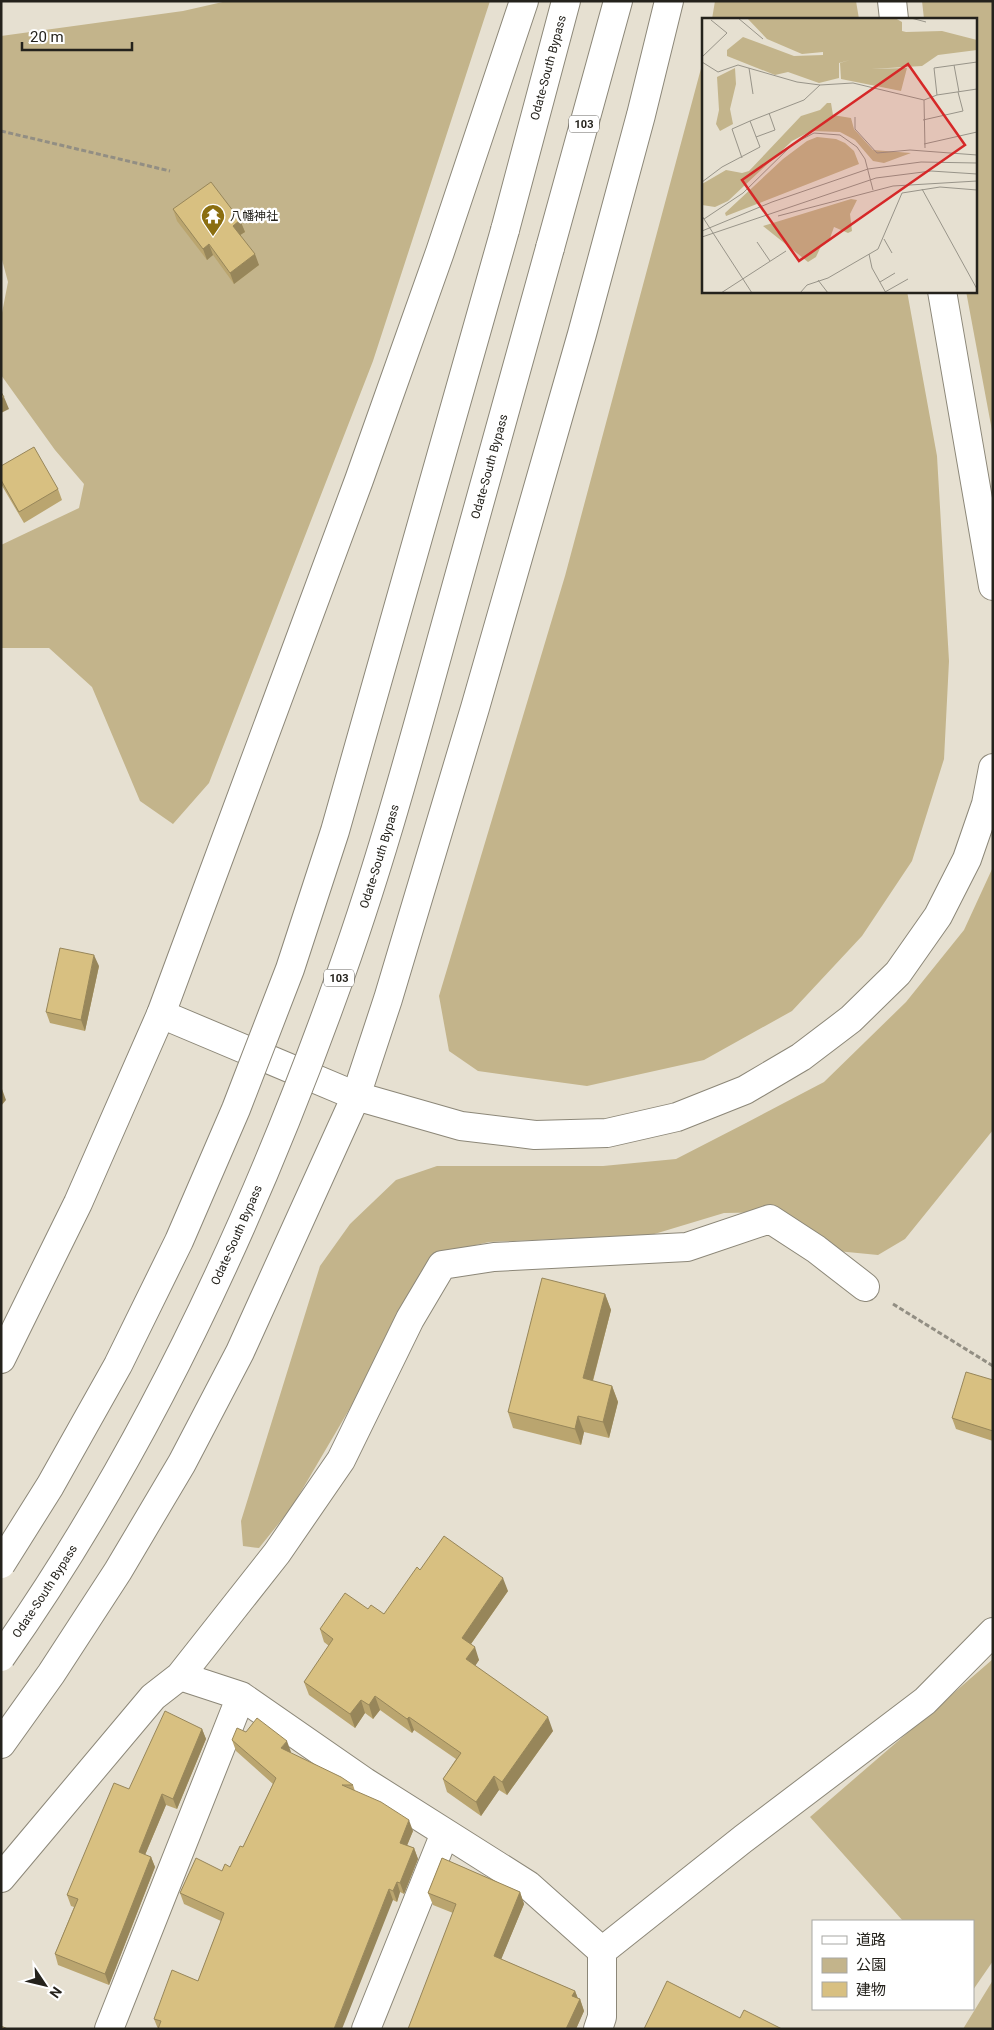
<svg xmlns="http://www.w3.org/2000/svg" width="994" height="2030" viewBox="0 0 994 2030" font-family="Roboto,'Noto Sans JP',sans-serif">
<style>
.green{fill:#c3b48b}
.lines{fill:none;stroke-linecap:round;stroke-linejoin:round}
.minor-casing{stroke:#8c8778;stroke-width:30}
.tertiary-casing{stroke:#8c8778;stroke-width:30}
.trunk-casing{stroke:#8c8778;stroke-width:30}
.path{stroke:#928e83;stroke-width:3;stroke-dasharray:5 2.5;stroke-linecap:butt}
.minor{stroke:#fff;stroke-width:28}
.tertiary{stroke:#fff;stroke-width:28}
.trunk{stroke:#fff;stroke-width:28}
.trunk-bridge-casing{stroke:#8c8778;stroke-width:30;stroke-linecap:butt}
.trunk-bridge{stroke:#fff;stroke-width:28}
.wall{fill:#baa56f}
.shaded-wall{fill:#97865a}
.building{fill:#d8c081;stroke:#97865a}
.labels{text-anchor:middle;dominant-baseline:central;stroke-width:4.5;stroke-linejoin:round;paint-order:stroke}
.shield{fill:#fff;stroke:#666460;stroke-width:1}
.shield-label{font-size:11px;font-weight:bold;fill:#24221c}
.street-label{font-size:12px;fill:#24221c;stroke:#fff}
.poi-label{font-size:12px;fill:#24221c;stroke:#fff;text-anchor:start}
.inset-road{fill:none;stroke:#989489;stroke-width:1}
.view{fill:#d62828;fill-opacity:0.15;stroke:#d62828;stroke-width:2.5}
.inset-edge{fill:none;stroke:#24221c;stroke-width:2.5}
</style>
<rect width="100%" height="100%" fill="#e6e0d1"/>
<path class="green" d="M 227,1 L 490,1 L 373,361 L 209,783 L 173,824 L 140,801 L 92,687 L 49,648 L 1,648 L 1,545 L 79,508 L 84,484 L 55,450 L 1,375 L 1,318 L 8,282 L 1,256 L 1,36 L 183,11 Z
M 715,1 L 856,1 L 859,19 L 712,19 Z
M 922,1 L 993,1 L 993,436 L 966,291 L 975,291 L 975,19 L 924,19 Z
M 703,61 L 703,291 L 907,291 L 937,456 L 949,661 L 944,759 L 912,861 L 862,936 L 792,1011 L 704,1060 L 587,1086 L 478,1071 L 449,1051 L 439,996 L 565,576 Z
M 993,867 L 993,1130 L 905,1239 L 878,1255 L 837,1251 L 772,1212 L 724,1213 L 651,1235 L 489,1242 L 441,1253 L 292,1507 L 259,1548 L 243,1546 L 241,1521 L 320,1266 L 350,1224 L 396,1180 L 437,1166 L 603,1166 L 676,1159 L 746,1123 L 824,1082 L 906,1002 L 964,930 Z
M 993,1659 L 993,1961 L 973,1990 L 973,1921 L 903,1921 L 810,1817 Z
M 993,1980 L 993,2029 L 963,2029 Z"/>
<g class="lines">
<g class="minor-casing">
<path id="minor" d="M 180,1676 L 241,1696 L 365,1782 L 528,1885 L 602,1951 L 602,2017 L 598,2029
M 1,1878 L 153,1697 L 180,1676 L 277,1553 L 341,1460 L 410,1319 L 442,1265 L 494,1257 L 687,1247 L 770,1219 L 816,1249 L 865,1287
M 602,1951 L 743,1839 L 925,1701 L 993,1632
M 109,2029 L 241,1696
M 366,2029 L 445,1833"/>
</g>
<g class="tertiary-casing">
<path id="tertiary" d="M 892,1 L 894,19
M 942,291 L 993,586
M 161,1014 L 356,1096 L 461,1126 L 535,1135 L 607,1133 L 677,1117 L 745,1090 L 801,1057 L 851,1019 L 898,973 L 938,916 L 967,859 L 986,804 L 993,768"/>
</g>
<g class="trunk-casing">
<g id="trunk">
<path id="s1" d="M 505,230 L 566,1"/>
<path d="M 550,248 L 618,1"/>
<path d="M 1,1359 L 78,1203 L 161,1014 L 359,480 L 440,252 L 524,1"/>
<path d="M 1,1744 L 51,1674 L 118,1571 L 182,1463 L 240,1352 L 356,1096 L 388,999 L 475,708 L 582,334 L 641,115 L 669,1"/>
</g>
</g>
<path class="path" d="M 1,131 L 170,171
M 893,1304 L 993,1366"/>
<use href="#minor" class="minor"/>
<use href="#tertiary" class="tertiary"/>
<use href="#trunk" class="trunk"/>
<g class="trunk-bridge-casing">
<g id="trunk-bridge">
<path d="M 1,1564 L 50,1486 L 118,1365 L 179,1241 L 236,1109 L 290,969 L 335,831 L 505,230"/>
<path id="s2" d="M 1,1657 C 142,1457 250,1226 333,996 C 376,879 409,758 442,638 C 478,508 514,378 550,248"/>
</g>
</g>
<use href="#trunk-bridge" class="trunk-bridge"/>
</g>
<path class="wall" d="M 173,209 L 240,220 L 245,232 L 240,235 L 259,265 L 234,284 L 213,255 L 207,260 L 177,221 Z
M 1,466 L 58,489 L 62,500 L 24,523 L 1,484 Z
M 99,966 L 85,1031 L 50,1023 L 46,1012 Z
M 605,1294 L 611,1310 L 593,1381 L 612,1386 L 618,1402 L 609,1438 L 584,1432 L 581,1445 L 513,1428 L 508,1412 Z
M 993,1380 L 993,1441 L 956,1429 L 952,1418 Z
M 420,1570 L 508,1591 L 471,1644 L 479,1660 L 475,1666 L 553,1731 L 507,1795 L 499,1790 L 481,1816 L 447,1792 L 443,1779 L 456,1759 L 414,1730 L 412,1733 L 380,1710 L 373,1719 L 365,1713 L 355,1728 L 309,1695 L 304,1682 L 329,1646 L 324,1642 L 320,1629 L 368,1609 L 384,1614 Z
M 202,1729 L 206,1739 L 177,1809 L 166,1805 L 145,1855 L 151,1857 L 155,1867 L 109,1985 L 58,1965 L 55,1954 L 74,1907 L 71,1906 L 67,1895 L 129,1789 Z
M 232,1740 L 291,1752 L 290,1753 L 353,1785 L 355,1791 L 413,1831 L 407,1845 L 414,1848 L 418,1859 L 404,1894 L 400,1892 L 397,1902 L 393,1900 L 158,2029 L 154,2019 L 198,1981 L 221,1921 L 184,1904 L 180,1893 L 230,1867 L 243,1847 L 273,1784 L 236,1751 Z
M 442,1858 L 520,1892 L 524,1904 L 501,1959 L 575,1991 L 578,1999 L 580,1999 L 584,2011 L 576,2029 L 408,2029 L 453,1913 L 433,1905 L 428,1893 Z"/>
<path class="shaded-wall" d="M 240,220 L 245,232 L 237,237 L 233,226 Z
M 209,244 L 213,255 L 207,260 L 203,249 Z
M 255,254 L 259,265 L 234,284 L 230,273 Z
M 4,397 L 9,409 L 1,413 L 1,399 Z
M 94,955 L 99,966 L 85,1031 L 81,1020 Z
M 2,1089 L 6,1100 L 1,1106 L 1,1090 Z
M 605,1294 L 611,1310 L 589,1395 L 583,1378 Z
M 612,1386 L 618,1402 L 609,1438 L 603,1422 Z
M 578,1416 L 584,1432 L 581,1445 L 575,1429 Z
M 503,1578 L 508,1591 L 466,1651 L 462,1638 Z
M 475,1647 L 479,1660 L 471,1672 L 466,1659 Z
M 375,1696 L 380,1710 L 373,1719 L 369,1705 Z
M 361,1700 L 365,1713 L 355,1728 L 350,1714 Z
M 409,1717 L 414,1730 L 412,1733 L 407,1719 Z
M 548,1717 L 553,1731 L 507,1795 L 502,1782 Z
M 202,1729 L 206,1739 L 177,1809 L 173,1799 Z
M 287,1741 L 291,1752 L 285,1759 L 281,1748 Z
M 494,1776 L 499,1790 L 481,1816 L 476,1802 Z
M 162,1794 L 166,1805 L 142,1862 L 139,1852 Z
M 409,1820 L 413,1831 L 404,1853 L 400,1843 Z
M 414,1848 L 418,1859 L 404,1894 L 400,1883 Z
M 151,1857 L 155,1867 L 109,1985 L 105,1974 Z
M 397,1882 L 400,1892 L 397,1902 L 393,1891 Z
M 389,1889 L 393,1900 L 342,2029 L 334,2029 Z
M 520,1892 L 524,1904 L 498,1967 L 494,1956 Z
M 575,1991 L 579,2001 L 580,1999 L 584,2011 L 576,2029 L 566,2029 L 572,1996 Z"/>
<path class="building" d="M 211,182 L 240,220 L 233,226 L 255,254 L 230,273 L 209,244 L 203,249 L 173,209 Z
M 1,392 L 4,397 L 1,399 Z
M 34,447 L 58,489 L 19,512 L 1,480 L 1,466 Z
M 60,948 L 94,955 L 81,1020 L 46,1012 Z
M 542,1278 L 605,1294 L 583,1378 L 612,1386 L 603,1422 L 578,1416 L 575,1429 L 508,1412 Z
M 966,1372 L 993,1380 L 993,1431 L 952,1418 Z
M 444,1536 L 503,1578 L 462,1638 L 475,1647 L 466,1659 L 548,1717 L 502,1782 L 494,1776 L 476,1802 L 443,1779 L 461,1753 L 409,1717 L 407,1719 L 375,1696 L 369,1705 L 361,1700 L 350,1714 L 304,1682 L 333,1639 L 320,1629 L 345,1593 L 368,1609 L 371,1605 L 384,1614 L 417,1567 L 420,1570 Z
M 165,1711 L 202,1729 L 173,1799 L 162,1794 L 139,1852 L 151,1857 L 105,1974 L 55,1954 L 78,1899 L 67,1895 L 114,1783 L 129,1789 Z
M 257,1718 L 287,1741 L 281,1748 L 341,1777 L 353,1785 L 342,1785 L 381,1802 L 409,1820 L 400,1843 L 414,1848 L 400,1883 L 397,1882 L 393,1891 L 389,1889 L 334,2029 L 158,2029 L 161,2021 L 154,2019 L 172,1970 L 198,1981 L 224,1913 L 180,1893 L 196,1858 L 222,1871 L 225,1864 L 230,1867 L 240,1846 L 243,1847 L 276,1778 L 232,1740 L 237,1728 L 246,1732 Z
M 442,1858 L 520,1892 L 494,1956 L 575,1991 L 572,1996 L 580,1999 L 566,2029 L 408,2029 L 456,1904 L 428,1893 Z
M 667,1981 L 740,2018 L 744,2010 L 782,2029 L 644,2029 Z
M 1,2026 L 8,2029 L 1,2029 Z"/>
<defs>
<g id="temple-pin" transform="scale(1.25)"><path d="M0 17L-7.5 6A9.5 9.5 0 1 1 7.5 6Z" fill="#8b6e10" stroke="#fff"/><path d="M0-6L5-2H3V0L6.5 2.5H4V6H1.5V3h-3V6H-4V2.5H-6.5L-3 0V-2H-5Z" fill="#fff"/></g>
</defs>
<g fill-rule="evenodd">
<use href="#temple-pin" x="213" y="216"/>
</g>
<g class="labels">
<g class="shield">
<rect x="569" y="115.5" width="30" height="17" rx="4"/>
<rect x="324" y="969.5" width="30" height="17" rx="4"/>
</g>
<g class="shield-label">
<text x="584" y="124">103</text>
<text x="339" y="978">103</text>
</g>
<g class="street-label">
<text stroke="none"><textPath href="#s1" startOffset="168">Odate-South Bypass</textPath></text>
<text stroke="none"><textPath href="#s2" startOffset="1294">Odate-South Bypass</textPath></text>
<text stroke="none"><textPath href="#s2" startOffset="889">Odate-South Bypass</textPath></text>
<text stroke="none"><textPath href="#s2" startOffset="484">Odate-South Bypass</textPath></text>
<text stroke="none"><textPath href="#s2" startOffset="79">Odate-South Bypass</textPath></text>
</g>
<g class="poi-label">
<text x="230" y="216">八幡神社</text>
</g>
</g>
<g transform="translate(702 18)">
<rect width="275" height="275" fill="#e6e0d1"/>
<path d="M 45,0 L 193,0 L 200,4 L 200,13 L 204,14 L 240,13 L 275,22 L 275,32 L 236,37 L 220,48 L 169,51 L 205,50 L 199,73 L 139,61 L 138,45 L 148,42 L 137,45 L 137,60 L 117,65 L 86,54 L 73,57 L 25,38 L 25,32 L 41,19 L 92,38 L 121,37 L 121,34 L 100,36 L 65,21 ZM 33,50 L 34,66 L 28,91 L 31,106 L 18,113 L 14,106 L 17,92 L 15,59 ZM 125,85 L 129,85 L 131,97 L 149,100 L 152,111 L 171,132 L 209,135 L 182,145 L 171,143 L 153,122 L 138,114 L 109,113 L 90,123 L 26,183 L 13,189 L 0,187 L 0,166 L 24,152 L 40,155 L 47,153 L 99,98 L 118,92 ZM 115,119 L 134,121 L 143,125 L 152,133 L 157,146 L 24,198 L 23,195 L 81,141 L 105,123 ZM 149,181 L 155,182 L 148,196 L 150,213 L 146,215 L 132,209 L 127,223 L 120,226 L 114,239 L 106,244 L 61,208 Z" fill="#c3b48b"/>
<path class="inset-road" d="M 36,0 L 61,21M 209,0 L 224,4M 0,39 L 25,15 L 9,2M 0,44 L 16,54 L 36,47 L 95,64 L 118,67 L 151,65 L 222,82 L 235,77 L 275,71M 252,47 L 257,74M 47,50 L 51,76M 235,77 L 232,50 L 275,44M 222,82 L 223,130M 153,99 L 153,111 L 175,135 L 208,132 L 275,137M 221,102 L 261,93 L 256,74M 54,119 L 73,112 L 67,95M 222,126 L 275,114M 40,140 L 30,111 L 48,103M 0,164 L 20,149 L 58,129 L 48,103 L 102,82 L 118,67M 220,171 L 275,271M 0,198 L 50,275M 76,198 L 191,168 L 275,163M 2,201 L 41,175 L 91,126 L 112,115 L 138,117 L 155,129 L 163,141 L 171,172M 0,213 L 70,184 L 166,151 L 219,144 L 275,145M 0,219 L 174,160 L 229,153 L 275,156M 182,221 L 190,235M 55,224 L 68,243M 167,236 L 170,250 L 184,275M 116,262 L 126,275M 178,264 L 193,255M 183,274 L 206,261M 19,275 L 84,233M 98,275 L 105,267 L 126,260 L 176,231 L 200,175 L 238,169 L 275,172"/>
<path class="view" d="M 206,46 L 263,127 L 97,243 L 40,162 Z"/>
<rect width="275" height="275" class="inset-edge"/>
</g>
<rect width="994" height="2030" fill="none" stroke="#24221c" stroke-width="5"/>
<rect x="812" y="1920" width="162" height="90" fill="#ffffff" stroke="#a7a7a4"/>
<rect x="822" y="1936" width="25" height="8" fill="#ffffff" stroke="#a7a7a4"/>
<text x="856" y="1945" font-size="15" fill="#24221c">道路</text>
<rect x="822" y="1958" width="25" height="15" fill="#c3b48b" stroke="#a7a7a4"/>
<text x="856" y="1970" font-size="15" fill="#24221c">公園</text>
<rect x="822" y="1982" width="25" height="15" fill="#d8c081" stroke="#a7a7a4"/>
<text x="856" y="1995" font-size="15" fill="#24221c">建物</text>
<g transform="translate(45 1985) rotate(125)" stroke="#ffffff" stroke-width="4" paint-order="stroke">
<path d="M0-4L9 19L0 12L-9 19Z" fill="#24221c"/>
<text y="-8" font-size="14" font-weight="bold" text-anchor="middle" fill="#24221c">N</text>
</g>
<path d="M22 42v8h110v-8" fill="none" stroke="#24221c" stroke-width="2.5"/>
<text x="30" y="42" font-size="15" fill="#24221c" stroke="#ffffff" stroke-width="4" paint-order="stroke">20 m</text>
</svg>
